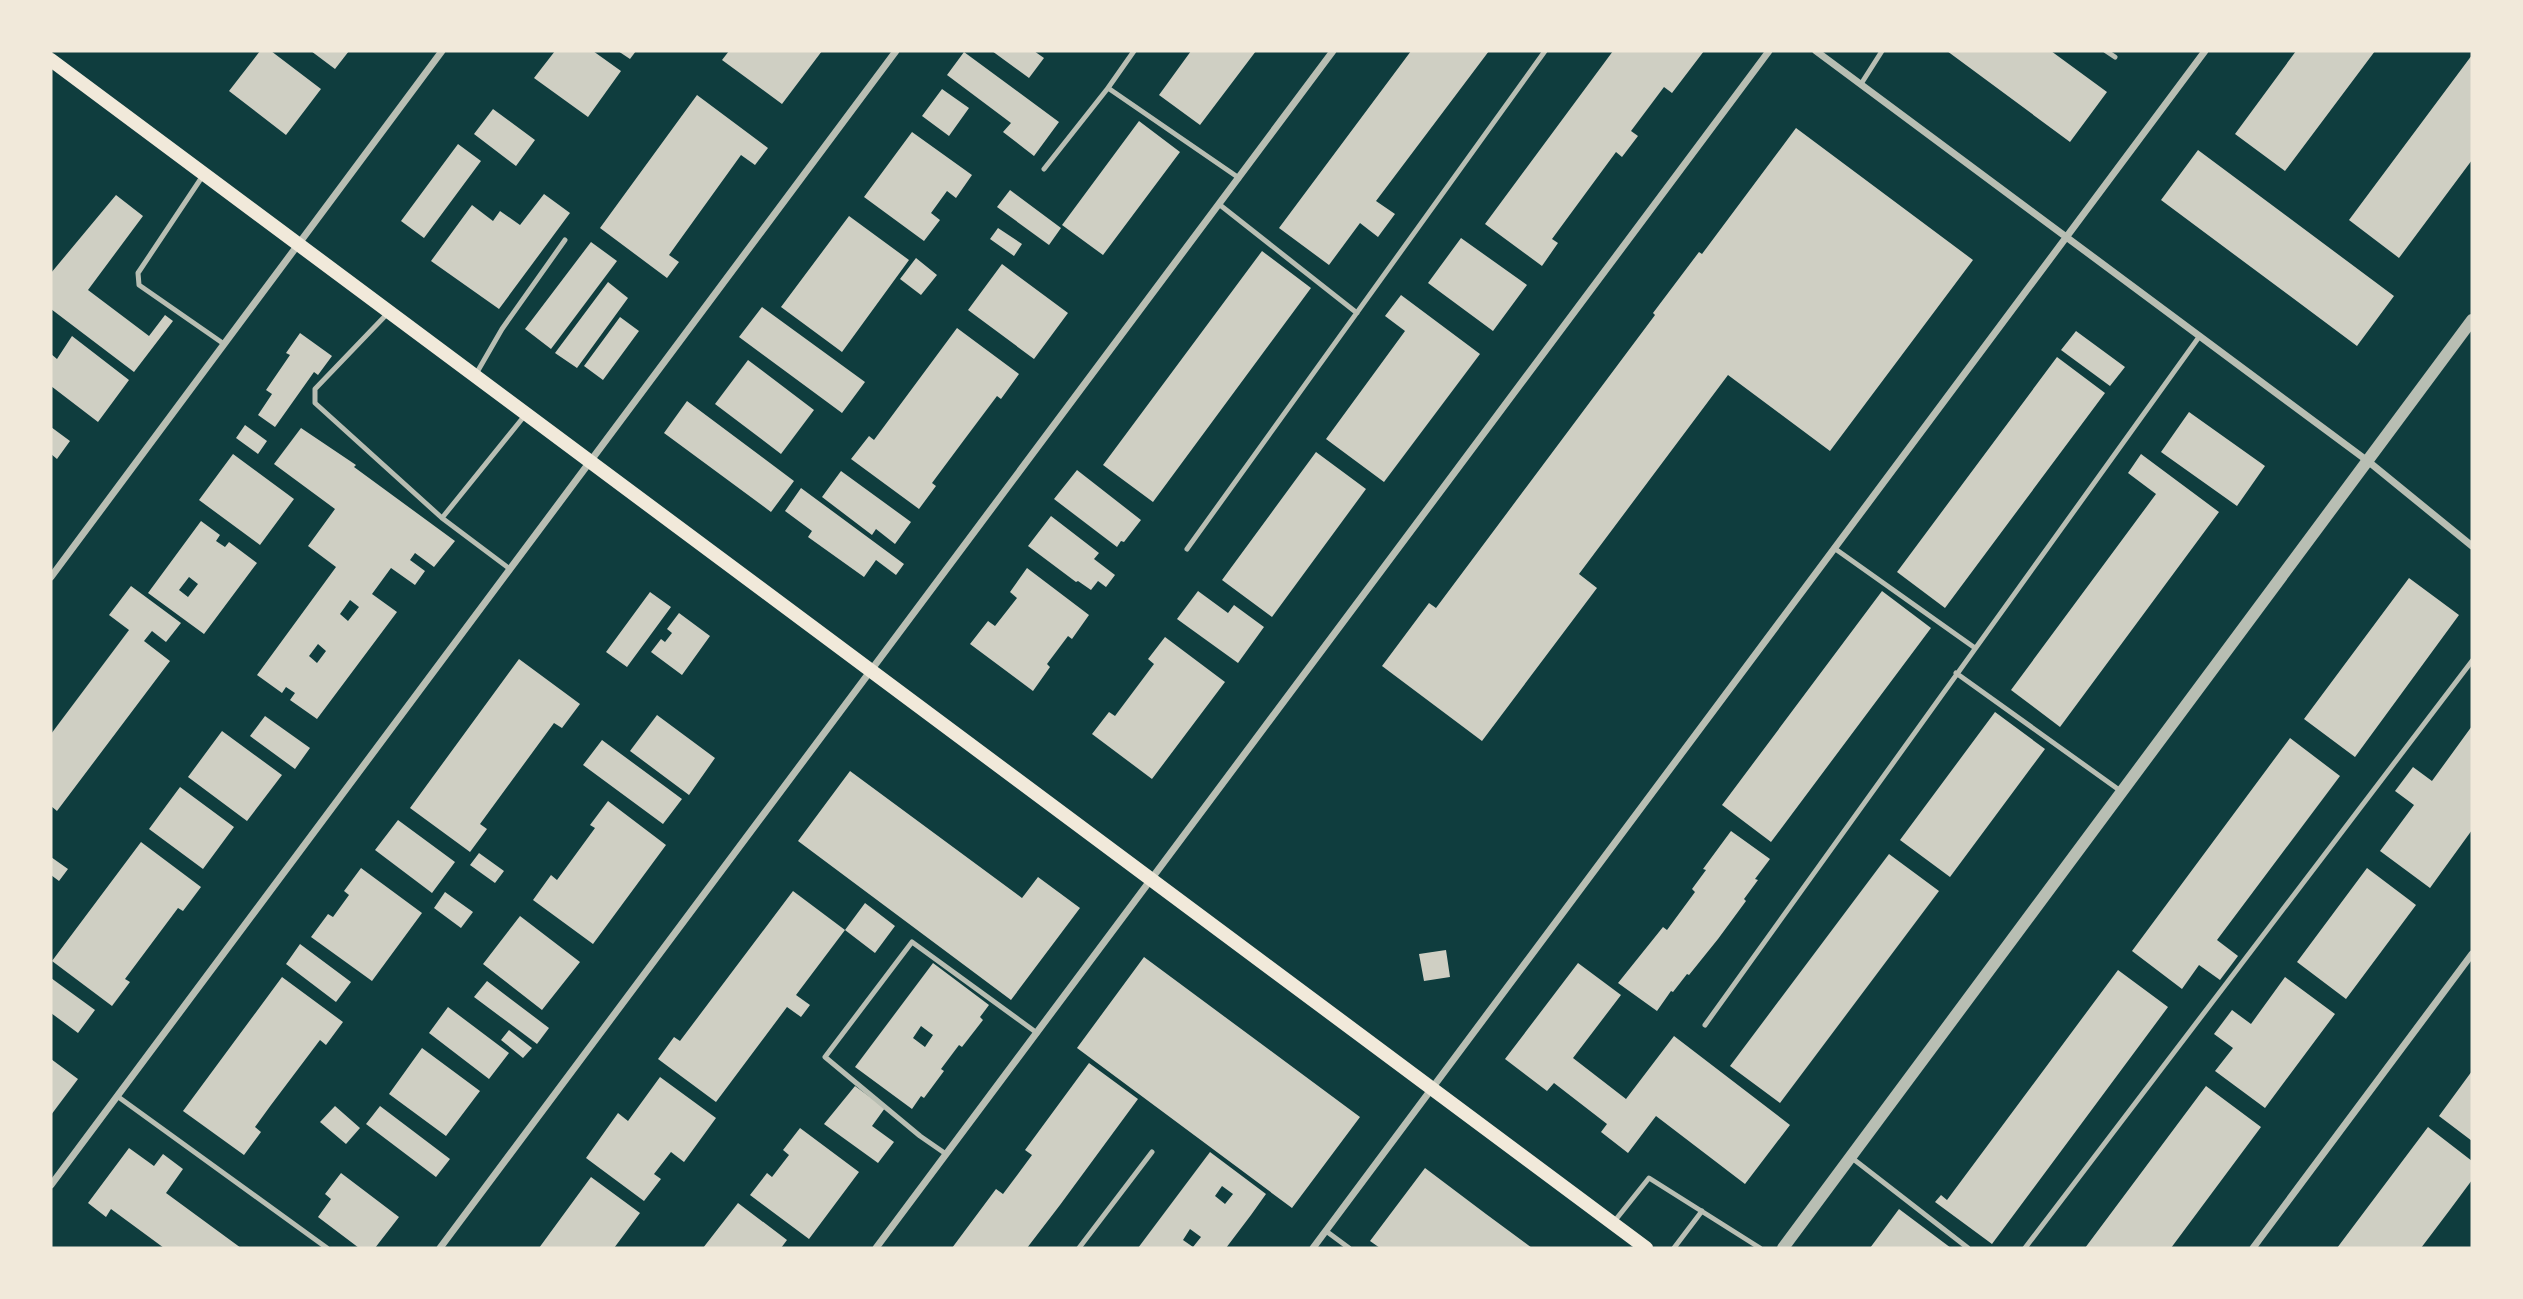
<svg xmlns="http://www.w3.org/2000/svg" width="2523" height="1299" viewBox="0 0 2523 1299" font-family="'DejaVu Sans',sans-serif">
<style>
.building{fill:#cfcfc3;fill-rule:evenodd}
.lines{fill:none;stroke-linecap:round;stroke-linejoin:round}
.service{stroke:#b8beb3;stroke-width:5}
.minor{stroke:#b8beb3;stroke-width:7}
.tertiary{stroke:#b8beb3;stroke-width:12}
.secondary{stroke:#f1e9da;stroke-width:14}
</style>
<rect width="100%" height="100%" fill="#0f3d3e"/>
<path class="building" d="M 260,51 L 271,51 L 321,89 L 286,135 L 229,91 Z
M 311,51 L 349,51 L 335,69 Z
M 555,51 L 593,51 L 621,71 L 588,117 L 534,78 Z
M 618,51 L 636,51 L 630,59 Z
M 729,51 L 822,51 L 782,104 L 722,60 Z
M 992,51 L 1034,51 L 1044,58 L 1029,78 Z
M 1191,51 L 1256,51 L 1200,125 L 1159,95 Z
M 1411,51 L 1489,51 L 1376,201 L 1395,214 L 1378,237 L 1360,223 L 1329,265 L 1279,228 Z
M 1613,51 L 1704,51 L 1672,93 L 1664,87 L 1631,131 L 1638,136 L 1622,157 L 1616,152 L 1552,239 L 1558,243 L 1542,266 L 1485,224 Z
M 1947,51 L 2051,51 L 2107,92 L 2070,142 Z
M 2296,51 L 2375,51 L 2285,171 L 2235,134 Z
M 964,52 L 1059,122 L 1034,156 L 1003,132 L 1011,123 L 947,75 Z
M 2472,55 L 2472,160 L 2399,258 L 2349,220 Z
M 942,89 L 969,108 L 949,136 L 922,116 Z
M 697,95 L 768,148 L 755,165 L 741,155 L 669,255 L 679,262 L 667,278 L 600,228 Z
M 493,109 L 535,140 L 516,166 L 474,134 Z
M 1139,121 L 1180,152 L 1103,255 L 1062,225 Z
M 1796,128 L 1973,260 L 1830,451 L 1728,375 L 1579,574 L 1597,588 L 1482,741 L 1382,666 L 1429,603 L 1436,608 L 1655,315 L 1653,313 L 1699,252 L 1702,254 Z
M 912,132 L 972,175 L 956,198 L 947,191 L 931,213 L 940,220 L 924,241 L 864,197 Z
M 458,144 L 481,161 L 424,238 L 401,221 Z
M 2198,150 L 2394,296 L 2357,346 L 2161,200 Z
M 1010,190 L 1061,228 L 1049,245 L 997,207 Z
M 544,194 L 570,213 L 499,309 L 431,261 L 472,205 L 493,221 L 500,211 L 520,225 Z
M 116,195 L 143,216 L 88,290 L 149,336 L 165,315 L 173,321 L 134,372 L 51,309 L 51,273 Z
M 849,216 L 909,260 L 842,352 L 781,307 Z
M 998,228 L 1022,244 L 1014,256 L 990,239 Z
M 1461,238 L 1527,285 L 1493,331 L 1428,283 Z
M 591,242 L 617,261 L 551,349 L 525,329 Z
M 1262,251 L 1311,288 L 1153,502 L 1103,465 Z
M 916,258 L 937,275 L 921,295 L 900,279 Z
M 1002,264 L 1068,313 L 1034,359 L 968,310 Z
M 608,282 L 628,298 L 577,368 L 555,353 Z
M 1401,295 L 1480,354 L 1384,482 L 1326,439 L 1405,331 L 1385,316 Z
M 762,307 L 865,382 L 842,413 L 739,337 Z
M 620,317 L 639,331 L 603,380 L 584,366 Z
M 957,328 L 1019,374 L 1001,399 L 997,396 L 964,440 L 932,483 L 936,486 L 919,509 L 851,459 L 869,436 L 874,440 Z
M 2076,331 L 2125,367 L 2110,386 L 2061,350 Z
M 300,333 L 332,356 L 318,375 L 314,372 L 275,427 L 258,415 L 272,394 L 266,390 L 290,355 L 286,353 Z
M 72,336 L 129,380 L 98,422 L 51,386 L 51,354 L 57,359 Z
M 2057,357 L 2105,393 L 1945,608 L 1897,572 Z
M 748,360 L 814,410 L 781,454 L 715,404 Z
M 687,401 L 794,481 L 771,512 L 664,433 Z
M 2189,412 L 2265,466 L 2237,506 L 2161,452 Z
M 245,425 L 267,441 L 258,454 L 236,438 Z
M 51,427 L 70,441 L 57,459 L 51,454 Z
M 301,428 L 356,465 L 354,467 L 455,541 L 434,567 L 415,553 L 410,560 L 425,571 L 415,585 L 391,568 L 372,594 L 397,612 L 317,719 L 290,700 L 295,693 L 286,687 L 282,693 L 257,675 L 336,567 L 308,546 L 335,509 L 274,464 ZM 350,600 L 359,607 L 348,621 L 340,614 ZM 318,644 L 326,651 L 317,663 L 309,656 Z
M 1316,452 L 1366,489 L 1272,617 L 1222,580 Z
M 233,454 L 294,499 L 260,545 L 199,500 Z
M 2141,454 L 2219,512 L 2060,727 L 2011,690 L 2156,494 L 2128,473 Z
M 1077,470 L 1141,520 L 1124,542 L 1121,541 L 1117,547 L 1054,499 Z
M 841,471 L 911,522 L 895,544 L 876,529 L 872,535 L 822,497 Z
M 801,488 L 904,564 L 896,575 L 876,560 L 864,577 L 808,537 L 812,531 L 785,511 Z
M 1051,516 L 1099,553 L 1094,559 L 1115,575 L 1106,587 L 1098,581 L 1091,590 L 1078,581 L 1076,582 L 1028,546 Z
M 201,521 L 220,535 L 216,541 L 225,547 L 229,542 L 257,563 L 204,634 L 148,593 ZM 189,577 L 198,584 L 188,597 L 179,590 Z
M 1027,568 L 1089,615 L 1072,639 L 1068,636 L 1047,664 L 1050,667 L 1033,691 L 970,644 L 988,621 L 995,626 L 1017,598 L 1010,592 Z
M 2409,578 L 2459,615 L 2355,757 L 2304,719 Z
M 131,586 L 181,623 L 166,642 L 152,631 L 144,641 L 170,661 L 57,811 L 51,806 L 51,734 L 129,630 L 109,615 Z
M 1198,591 L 1228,613 L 1234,605 L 1264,627 L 1238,663 L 1177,619 Z
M 1882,591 L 1931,628 L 1771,842 L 1722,805 Z
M 650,592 L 671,607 L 627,667 L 606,652 Z
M 679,613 L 710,636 L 682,675 L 651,652 L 661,639 L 665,642 L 672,633 L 667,629 Z
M 1165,637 L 1225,682 L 1152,779 L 1092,734 L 1109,712 L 1115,716 L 1154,664 L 1148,659 Z
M 519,659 L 580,704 L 562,728 L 554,723 L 480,824 L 487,829 L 470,852 L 410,808 Z
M 1995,712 L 2045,749 L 1950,877 L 1900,840 Z
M 657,715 L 715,758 L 689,795 L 630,751 Z
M 265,716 L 310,748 L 295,769 L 250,736 Z
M 2472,726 L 2472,830 L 2430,888 L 2380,851 L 2414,805 L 2395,791 L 2413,767 L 2432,781 Z
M 222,731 L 282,775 L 247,821 L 188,777 Z
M 2290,738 L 2340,776 L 2217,940 L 2238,956 L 2220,980 L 2199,965 L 2182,989 L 2132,951 Z
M 602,740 L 682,799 L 663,824 L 583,765 Z
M 850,771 L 1022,898 L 1038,877 L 1080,908 L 1011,1000 L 798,841 Z
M 180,787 L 234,827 L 203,869 L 149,829 Z
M 608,801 L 666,845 L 593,944 L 533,900 L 551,875 L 557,880 L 595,828 L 590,825 Z
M 398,820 L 455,862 L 432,893 L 375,850 Z
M 1731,831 L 1770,859 L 1755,879 L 1758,880 L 1744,899 L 1746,901 L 1718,939 L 1689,975 L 1687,974 L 1673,992 L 1671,991 L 1657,1011 L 1618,983 L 1663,927 L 1667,930 L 1695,892 L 1692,889 L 1706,870 L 1703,869 Z
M 141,842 L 201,887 L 183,911 L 178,908 L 125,979 L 130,982 L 112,1006 L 52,961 Z
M 479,853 L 504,871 L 495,883 L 470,865 Z
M 1889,854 L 1939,891 L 1780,1103 L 1730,1066 Z
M 51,857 L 68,869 L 59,881 L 51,875 Z
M 361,868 L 422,913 L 372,981 L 311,937 L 328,914 L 333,917 L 349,895 L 344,891 Z
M 2367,868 L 2416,905 L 2346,999 L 2297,962 Z
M 793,891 L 845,930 L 796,995 L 810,1005 L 801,1017 L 787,1007 L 716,1102 L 658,1059 L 674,1037 L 680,1041 Z
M 445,892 L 473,912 L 461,928 L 434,908 Z
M 865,903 L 895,926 L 875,953 L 845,930 Z
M 520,916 L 580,962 L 542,1010 L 483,964 Z
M 300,944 L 351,982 L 336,1002 L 286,964 Z
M 1446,950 L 1450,977 L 1424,981 L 1419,954 Z
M 1144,957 L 1360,1117 L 1292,1208 L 1077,1048 Z
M 933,963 L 989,1005 L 980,1017 L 983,1020 L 962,1047 L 959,1045 L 941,1069 L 944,1071 L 924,1098 L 921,1096 L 912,1109 L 855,1067 ZM 921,1026 L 933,1035 L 925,1047 L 913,1038 Z
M 1578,963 L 1621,995 L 1573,1058 L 1626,1099 L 1674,1036 L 1790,1125 L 1745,1184 L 1656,1116 L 1628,1153 L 1601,1132 L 1607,1124 L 1554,1083 L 1547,1091 L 1505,1059 Z
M 2118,970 L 2168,1007 L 1992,1244 L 1935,1202 L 1941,1195 L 1947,1200 Z
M 282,977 L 343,1022 L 326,1045 L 320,1040 L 271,1105 L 255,1127 L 261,1132 L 244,1155 L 183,1111 Z
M 2285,977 L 2335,1014 L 2265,1108 L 2215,1071 L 2233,1048 L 2214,1034 L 2232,1010 L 2251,1024 Z
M 51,978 L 95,1010 L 78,1033 L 51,1013 Z
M 487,981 L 549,1028 L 537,1044 L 474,997 Z
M 448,1007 L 509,1053 L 489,1079 L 429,1033 Z
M 509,1030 L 532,1048 L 523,1058 L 501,1040 Z
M 422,1048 L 480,1091 L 446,1136 L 389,1094 Z
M 51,1059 L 78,1079 L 51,1115 Z
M 1089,1063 L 1138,1099 L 1060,1205 L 1027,1248 L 952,1248 L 996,1189 L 1003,1194 L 1018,1174 L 1032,1155 L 1025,1150 Z
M 2472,1071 L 2472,1141 L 2439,1116 Z
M 660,1077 L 716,1118 L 684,1162 L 671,1152 L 654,1174 L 661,1179 L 644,1201 L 586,1158 L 618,1113 L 628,1121 Z
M 855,1086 L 885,1108 L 872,1126 L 894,1142 L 878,1163 L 824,1124 Z
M 2206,1086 L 2261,1127 L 2171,1248 L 2085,1248 Z
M 335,1106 L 360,1128 L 346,1144 L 320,1122 Z
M 380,1106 L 450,1159 L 436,1177 L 366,1124 Z
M 2428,1127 L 2472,1161 L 2472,1180 L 2449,1211 L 2421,1248 L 2337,1248 Z
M 800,1128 L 859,1172 L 809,1239 L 750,1195 L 767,1173 L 772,1177 L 789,1155 L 783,1150 Z
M 129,1148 L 154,1166 L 163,1154 L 183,1169 L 166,1193 L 241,1248 L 164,1248 L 111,1209 L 106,1217 L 88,1203 Z
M 1210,1152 L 1266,1194 L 1251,1215 L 1226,1248 L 1138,1248 ZM 1222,1186 L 1233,1194 L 1225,1204 L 1215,1196 ZM 1190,1229 L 1201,1237 L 1193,1247 L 1183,1240 Z
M 1425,1168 L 1486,1214 L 1532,1248 L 1380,1248 L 1370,1241 Z
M 341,1173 L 399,1217 L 375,1248 L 359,1248 L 318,1217 L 331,1199 L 325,1194 Z
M 591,1177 L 640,1213 L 623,1236 L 614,1248 L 539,1248 Z
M 738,1203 L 787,1240 L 781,1248 L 703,1248 Z
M 1899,1209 L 1951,1248 L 1870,1248 Z"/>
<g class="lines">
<path class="service" d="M 2106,51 L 2115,57
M 1861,84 L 1882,51
M 1108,88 L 1134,51
M 1044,169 L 1108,88 L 1239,178
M 204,174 L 138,273 L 139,285 L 224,344
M 1220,205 L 1357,313
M 387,314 L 315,389 L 315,403 L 442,518 L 510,569
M 476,374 L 502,329 L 565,240
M 442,518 L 526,414
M 1834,548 L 1975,648
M 1187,549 L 1545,51
M 1956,673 L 2122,792
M 1705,1025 L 2199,337
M 117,1096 L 327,1248
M 946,1154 L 920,1136 L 825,1057 L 912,942 L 1037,1033
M 1852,1158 L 1968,1248
M 1613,1223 L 1649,1178 L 1760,1248
M 1326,1231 L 1349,1248
M 1079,1248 L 1152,1152
M 1674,1248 L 1702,1211
M 2025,1248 L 2472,661"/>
<path class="minor" d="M 1816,51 L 2369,462 L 2472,546
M 51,577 L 442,51
M 51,1185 L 896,51
M 440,1248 L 1333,51
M 876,1248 L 1769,51
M 1313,1248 L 2205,51
M 2253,1248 L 2472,954"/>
<path class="tertiary" d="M 1783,1248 L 2472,320"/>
<path class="secondary" d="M 51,60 L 1646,1248"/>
</g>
<rect width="2523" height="1299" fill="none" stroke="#f1e9da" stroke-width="105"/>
</svg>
